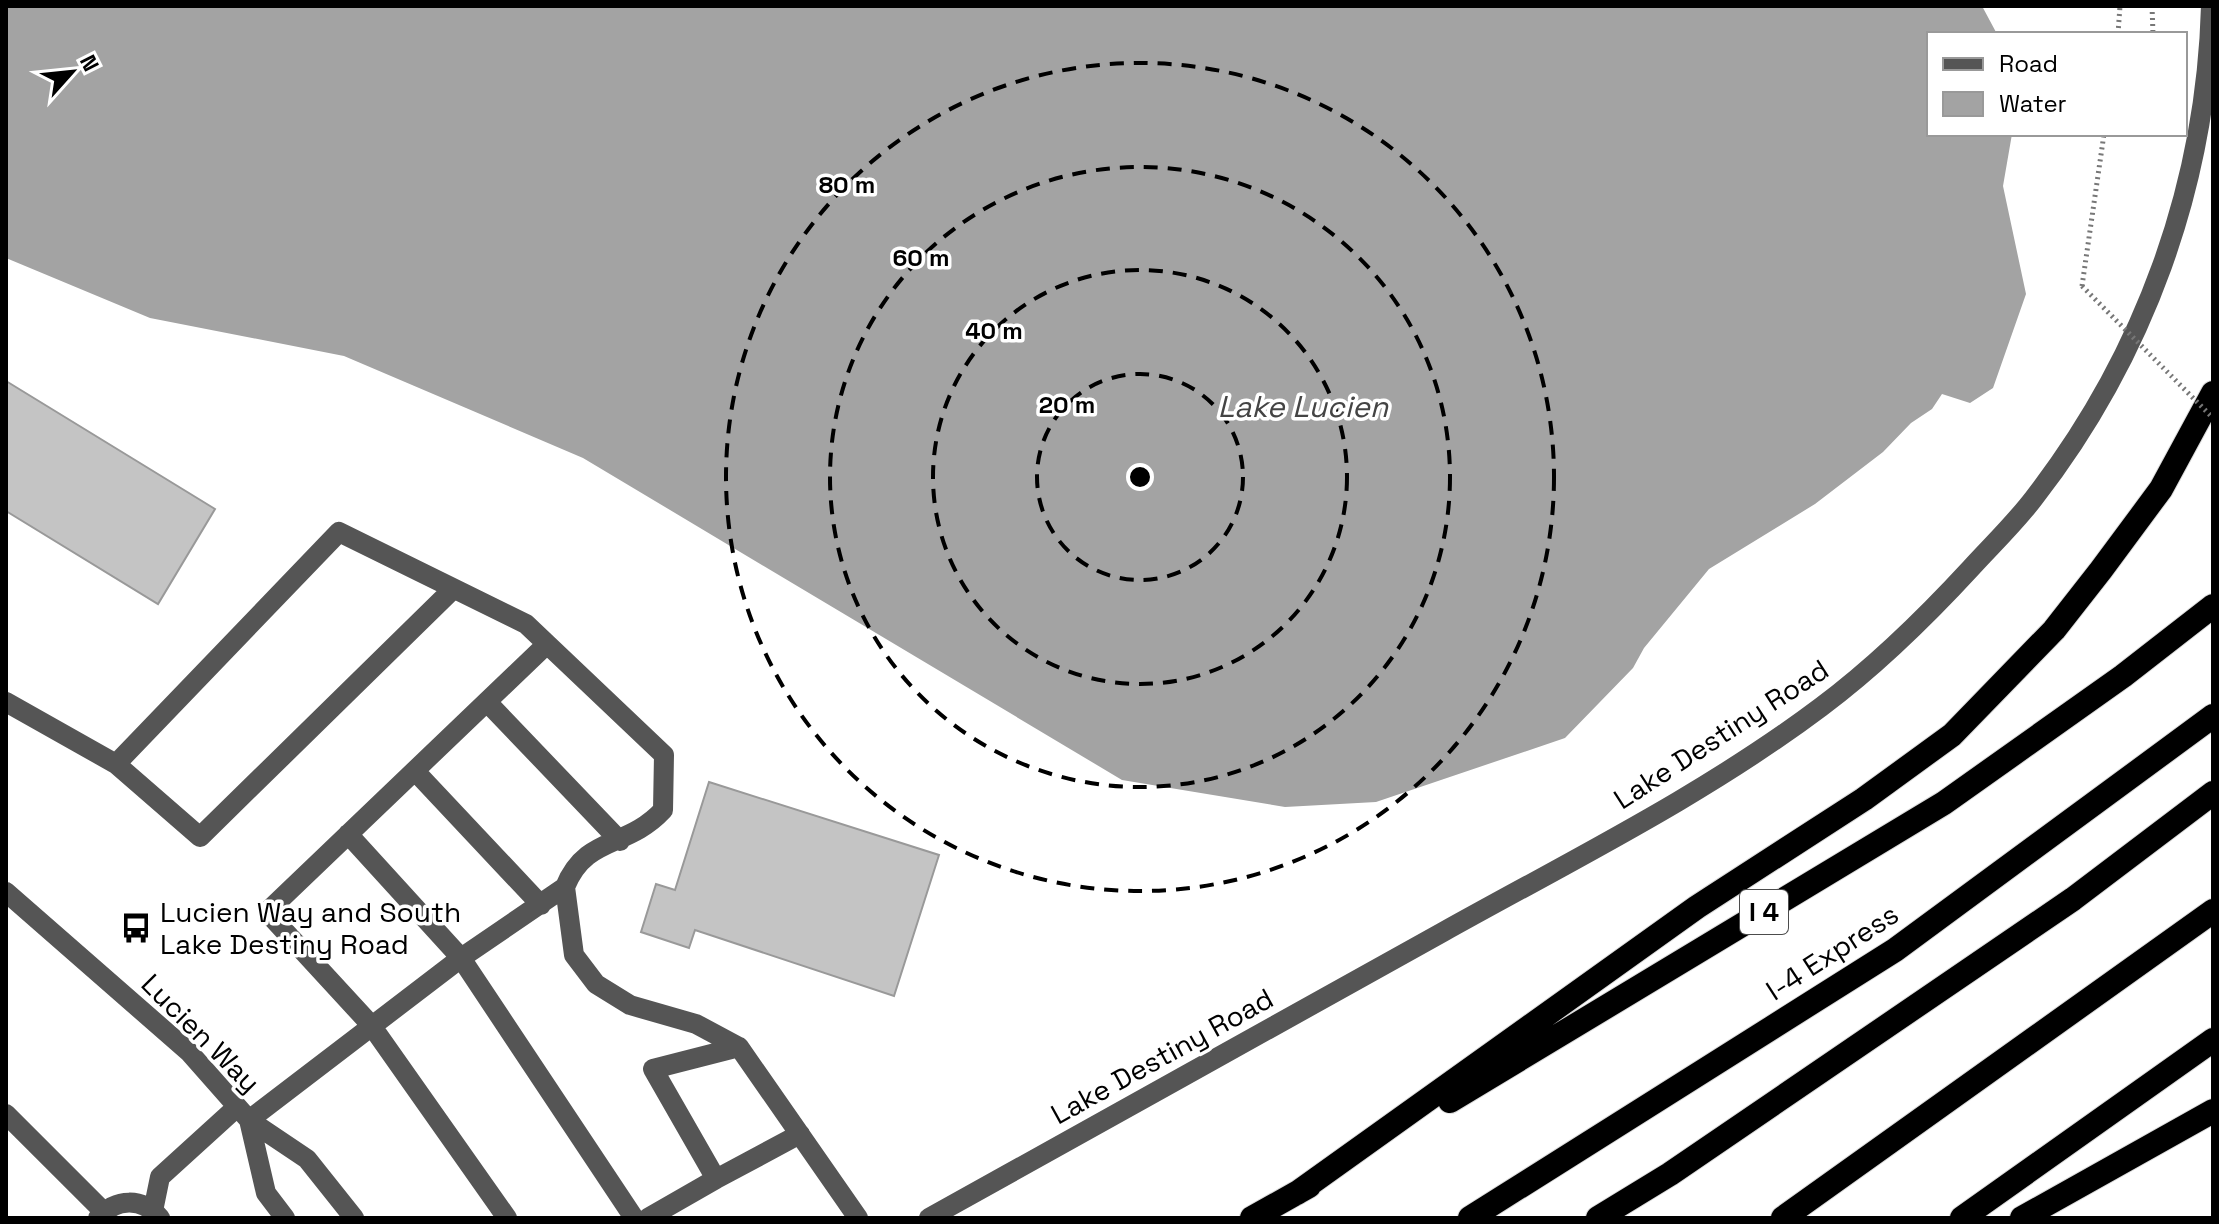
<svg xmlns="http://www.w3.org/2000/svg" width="2219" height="1224" viewBox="0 0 2219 1224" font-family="'Space Grotesk',sans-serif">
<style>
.water{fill:#a3a3a3}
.building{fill:#c4c4c4;stroke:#999;stroke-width:2}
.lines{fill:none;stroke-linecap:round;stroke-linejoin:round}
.highway-casing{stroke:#dbdbdb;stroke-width:26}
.path{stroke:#777;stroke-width:5;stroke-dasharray:2 4;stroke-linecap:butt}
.minor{stroke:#555;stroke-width:20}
.highway{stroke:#000;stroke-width:24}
.path-bridge{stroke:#777;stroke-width:5;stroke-dasharray:2 4;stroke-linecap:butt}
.ring{fill:none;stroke:#000;stroke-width:4;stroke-dasharray:14 10}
.labels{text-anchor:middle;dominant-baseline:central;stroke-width:7;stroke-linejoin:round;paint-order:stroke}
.shield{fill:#fff;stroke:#4c4c4c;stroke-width:2}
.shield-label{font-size:26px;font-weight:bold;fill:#000}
.street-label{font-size:28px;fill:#000;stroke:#fff}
.poi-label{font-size:28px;fill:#000;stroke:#fff;text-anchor:start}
.water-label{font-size:30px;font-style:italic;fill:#444;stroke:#fff}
.centre{fill:#000;stroke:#fff;stroke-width:4}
.ring-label{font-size:24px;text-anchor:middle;font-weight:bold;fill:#000;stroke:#fff;stroke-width:7;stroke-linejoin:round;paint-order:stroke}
</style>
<rect width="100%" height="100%" fill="#fff"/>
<path class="water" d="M 6,6 L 1982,6 L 1997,34 L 1929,34 L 1929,134 L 2012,134 L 2003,186 L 2026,294 L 1993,388 L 1970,403 L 1942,394 L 1932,409 L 1911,423 L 1883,452 L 1815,504 L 1709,569 L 1644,648 L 1633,668 L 1565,738 L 1376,802 L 1285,807 L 1122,780 L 583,458 L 344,356 L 150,318 L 6,258 Z"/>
<path class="building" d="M 6,381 L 215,509 L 158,604 L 6,511 Z
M 709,782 L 939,855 L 894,996 L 695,930 L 689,948 L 641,932 L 656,884 L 675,890 Z"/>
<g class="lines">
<g class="highway-casing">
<path id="highway" d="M 1450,1101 L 1944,803 L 2123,676 L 2213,606
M 1297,1193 L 1697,907 L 1864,799 L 1952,735 L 2054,630 L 2101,570 L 2161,489 L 2213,393
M 1252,1218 L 1309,1186
M 1470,1218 L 1895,950 L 2213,716
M 1598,1218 L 1670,1174 L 2073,899 L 2213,793
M 1783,1218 L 2213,911
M 1962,1218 L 2213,1040
M 2022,1218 L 2213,1111"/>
</g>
<path class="path" d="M 2152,6 L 2153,34
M 2118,34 L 2120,6
M 2082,286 L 2104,134"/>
<path class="minor" d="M 6,702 L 116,764 L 200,837 L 452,590
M 487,702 L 620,841
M 116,764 L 339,532 L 526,624 L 664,755 L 663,810 C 627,849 586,835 565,887 L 461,958 L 634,1218
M 415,771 L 541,905
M 565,887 L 574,955 L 596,984 L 630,1005 L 696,1024 L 739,1047
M 6,892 L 189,1052 L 249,1120 L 307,1159 L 354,1218
M 6,1114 L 104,1212
M 249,1120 L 461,958 L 348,834
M 249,1120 L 266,1193 L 285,1218
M 716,1179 L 800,1134
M 153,1211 L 160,1177 L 237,1107
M 98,1218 C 116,1198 142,1197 160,1218
M 507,1218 L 371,1025 L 267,912 L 547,644
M 648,1218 L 716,1179 L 653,1069 L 739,1047 L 858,1218
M 929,1218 C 1100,1123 1272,1027 1443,932 C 1570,861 1704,795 1821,707 C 1876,666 1924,619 1971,568 C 1992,545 2015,523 2034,498 C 2144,356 2206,186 2211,6"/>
<use href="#highway" class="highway"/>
<path class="path-bridge" d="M 2082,286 L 2213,418"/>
</g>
<g class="ring">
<circle cx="1140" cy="477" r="103"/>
<circle cx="1140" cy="477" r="207"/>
<circle cx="1140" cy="477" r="310"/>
<circle cx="1140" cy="477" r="414"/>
</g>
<defs>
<g id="bus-bare" transform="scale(2.4)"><path d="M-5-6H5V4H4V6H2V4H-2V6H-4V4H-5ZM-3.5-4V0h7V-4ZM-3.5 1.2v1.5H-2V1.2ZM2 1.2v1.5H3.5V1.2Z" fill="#000" stroke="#fff" stroke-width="2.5" paint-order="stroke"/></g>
</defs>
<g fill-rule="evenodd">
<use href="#bus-bare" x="136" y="928"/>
</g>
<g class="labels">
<rect class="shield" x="1740" y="890" width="48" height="44" rx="6"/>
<g class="shield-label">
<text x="1764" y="912">I 4</text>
</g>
<g class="street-label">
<text transform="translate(1721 734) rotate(-33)">Lake Destiny Road</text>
<text transform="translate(1832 952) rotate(-33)">I-4 Express</text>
<text transform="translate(201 1033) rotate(45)">Lucien Way</text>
<text transform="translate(1162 1056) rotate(-29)">Lake Destiny Road</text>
</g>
<g class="poi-label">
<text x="160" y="912">Lucien Way and South<tspan x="160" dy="32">Lake Destiny Road</tspan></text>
</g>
<g class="water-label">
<text x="1303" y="406">Lake Lucien</text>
</g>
</g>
<circle cx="1140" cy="477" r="12" class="centre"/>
<g class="ring-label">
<text x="847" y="193">80 m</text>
<text x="921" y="266">60 m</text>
<text x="994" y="339">40 m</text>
<text x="1067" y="413">20 m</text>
</g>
<rect width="2219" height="1224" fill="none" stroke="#000000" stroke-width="16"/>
<rect x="1927" y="32" width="260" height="104" fill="#ffffff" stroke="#999999" stroke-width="2"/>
<rect x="1943" y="58" width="40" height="12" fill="#555555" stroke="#999999" stroke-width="2"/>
<text x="1999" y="72" font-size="24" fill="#000000">Road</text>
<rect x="1943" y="92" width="40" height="24" fill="#a3a3a3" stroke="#999999" stroke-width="2"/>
<text x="1999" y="112" font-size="24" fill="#000000">Water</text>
<g transform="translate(72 72) rotate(63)" stroke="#ffffff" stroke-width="6" paint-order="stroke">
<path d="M0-6L14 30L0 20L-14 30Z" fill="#000000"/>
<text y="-12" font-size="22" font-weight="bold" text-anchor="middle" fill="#000000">N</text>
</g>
</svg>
